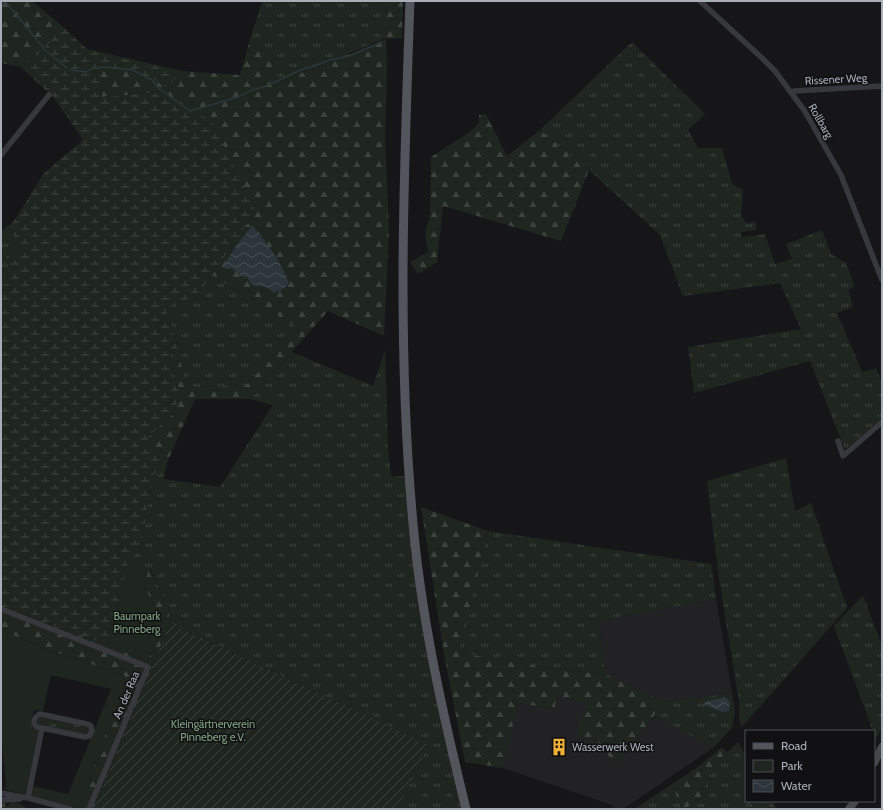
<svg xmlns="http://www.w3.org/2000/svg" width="883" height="810" viewBox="0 0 883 810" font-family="Cabin,sans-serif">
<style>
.built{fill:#222225}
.grass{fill:url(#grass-tufts)}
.forest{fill:url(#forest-firs)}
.wetland{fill:url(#wetland-marsh)}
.park{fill:#1e261f}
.garden{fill:url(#garden-furrows)}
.water{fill:url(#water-waves)}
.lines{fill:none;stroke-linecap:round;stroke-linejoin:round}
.stream{stroke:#2c353c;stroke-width:1.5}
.street{stroke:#37383d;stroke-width:5.5}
.secondary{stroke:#45474d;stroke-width:8}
.primary{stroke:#53555c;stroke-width:9}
.labels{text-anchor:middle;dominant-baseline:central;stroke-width:3;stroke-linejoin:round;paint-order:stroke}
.street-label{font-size:11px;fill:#a8adb8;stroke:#111113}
.park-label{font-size:11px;fill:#7fa381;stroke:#111113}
.poi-label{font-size:11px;fill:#a8adb8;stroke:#111113;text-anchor:start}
</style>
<defs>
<pattern id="grass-tufts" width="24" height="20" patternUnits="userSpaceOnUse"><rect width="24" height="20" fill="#1e261f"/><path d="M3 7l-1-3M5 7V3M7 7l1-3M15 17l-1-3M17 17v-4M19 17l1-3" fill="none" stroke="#3c433d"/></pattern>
<pattern id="forest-firs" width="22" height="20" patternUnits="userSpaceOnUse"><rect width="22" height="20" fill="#1e261f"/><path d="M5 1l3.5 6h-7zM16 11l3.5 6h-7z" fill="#3c433d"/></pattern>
<pattern id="wetland-marsh" width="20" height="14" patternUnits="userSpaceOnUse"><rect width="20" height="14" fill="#1e261f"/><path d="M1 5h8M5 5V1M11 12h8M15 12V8" fill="none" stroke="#3c433d"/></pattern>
<pattern id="garden-furrows" width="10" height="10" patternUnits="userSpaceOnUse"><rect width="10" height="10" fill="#1e261f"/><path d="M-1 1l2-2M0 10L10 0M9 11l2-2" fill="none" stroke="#3c433d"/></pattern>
<pattern id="water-waves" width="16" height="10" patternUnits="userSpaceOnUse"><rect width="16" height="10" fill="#2c353c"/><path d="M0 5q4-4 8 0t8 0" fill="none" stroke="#485056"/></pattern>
</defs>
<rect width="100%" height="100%" fill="#161618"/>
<path class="built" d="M 716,599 L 732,693 L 664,702 L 605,674 L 599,621 Z
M 558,695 L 586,704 L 595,738 L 616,766 L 654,715 L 713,748 L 623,809 L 615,809 L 612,805 L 503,768 L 518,703 L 554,709 Z"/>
<path class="grass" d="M 262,1 L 386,1 L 386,38 L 279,82 L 269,54 L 249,43 Z
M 632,42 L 705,114 L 688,130 L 698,148 L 722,148 L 732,184 L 743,190 L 741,215 L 747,224 L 756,221 L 756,230 L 741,232 L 742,237 L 765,234 L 775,264 L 792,259 L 786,244 L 822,230 L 831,254 L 846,263 L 855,287 L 848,289 L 853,307 L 837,313 L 862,372 L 876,368 L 882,383 L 882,418 L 845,450 L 810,361 L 694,393 L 688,347 L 801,329 L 780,283 L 683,296 L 660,235 L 589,170 L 540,130 Z
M 8,226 L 22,251 L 16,254 L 5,284 L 1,292 L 1,231 Z
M 212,275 L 300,329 L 246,385 L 193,388 L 187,384 L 183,374 L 178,347 L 165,307 L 196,296 Z
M 385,350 L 388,447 L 391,476 L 405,476 L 408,513 L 463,809 L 397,809 L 428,745 L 170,623 L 168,607 L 150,568 L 144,587 L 107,644 L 130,558 L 140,551 L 151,487 L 160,459 L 168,460 L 163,479 L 220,487 L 273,405 L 250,399 L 292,352 L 373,386 Z
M 786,458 L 795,511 L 811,503 L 847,608 L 742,727 L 740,723 L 739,702 L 719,578 L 707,481 Z
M 488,531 L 711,564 L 716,599 L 599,621 L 605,674 L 563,670 L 458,653 Z
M 863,595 L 882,646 L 882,727 L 876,739 L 874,731 L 873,731 L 834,626 Z
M 732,693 L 735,711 L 732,728 L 713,748 L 654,715 L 664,702 Z
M 40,717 L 88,727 L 89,731 L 86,735 L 40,726 L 38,724 L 37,720 Z
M 738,742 L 746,756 L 746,801 L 772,801 L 776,809 L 684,809 L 710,793 L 703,775 Z
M 672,784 L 682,809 L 637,809 L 636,808 Z"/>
<path class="forest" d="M 1,1 L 32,1 L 61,25 L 47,46 L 21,67 L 1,63 Z
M 386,1 L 403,1 L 402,38 L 386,39 L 387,66 L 385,138 L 389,230 L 384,336 L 328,311 L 250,399 L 195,399 L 168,460 L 160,459 L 148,443 L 149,436 L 173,414 L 181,393 L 176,384 L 171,354 L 178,347 L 183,374 L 187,384 L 193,388 L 246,385 L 300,329 L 212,275 L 256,211 L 164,92 L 102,97 L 96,69 L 134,68 L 168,88 L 182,71 L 240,75 L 249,43 L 269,54 L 279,82 L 386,39 Z
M 486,114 L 507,156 L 540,130 L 589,170 L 561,241 L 443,206 L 437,262 L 418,274 L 410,262 L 428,252 L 425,232 L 430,216 L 431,157 L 470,132 L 479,123 L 479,115 Z
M 421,507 L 488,531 L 459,653 L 563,670 L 605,674 L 664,702 L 616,766 L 595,738 L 576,738 L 586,704 L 558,695 L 554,709 L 518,703 L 503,768 L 465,762 L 444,654 Z
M 149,568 L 168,607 L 170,623 L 94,809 L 81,809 L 111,717 L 122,700 L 125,676 L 46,649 L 1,630 L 1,604 L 42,623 L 107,644 L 147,662 L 163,620 L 144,587 Z
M 722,747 L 727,753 L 704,775 L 710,793 L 684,809 L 682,809 L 672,784 L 698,767 Z
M 9,802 L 18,803 L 28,809 L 1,809 L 1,803 L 5,803 L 5,807 L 9,806 Z"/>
<path class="wetland" d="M 61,25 L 87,49 L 182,71 L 168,88 L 134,69 L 96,69 L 102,97 L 164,92 L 212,122 L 256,211 L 212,275 L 196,296 L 165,307 L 178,347 L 171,354 L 176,384 L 181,393 L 173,414 L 149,436 L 148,443 L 160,459 L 151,487 L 140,551 L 130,558 L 107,644 L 42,623 L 1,604 L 1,292 C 10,275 10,271 5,253 L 16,254 L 22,251 L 8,226 L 14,221 L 44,173 L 83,140 L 55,99 L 21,67 L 47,46 Z"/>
<path class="park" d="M 130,558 L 139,565 L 144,587 L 163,620 L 147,662 L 107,644 Z
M 1,630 L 46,649 L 125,676 L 122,700 L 111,717 L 81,809 L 33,797 L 31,795 L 33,786 L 68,794 L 111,689 L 51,675 L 43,711 L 33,710 L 32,728 L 38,730 L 39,733 L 27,795 L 3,789 L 6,786 L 1,732 Z"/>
<path class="garden" d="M 170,623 L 429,745 L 397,809 L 94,809 Z"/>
<path class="water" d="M 252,226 C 268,243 280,261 289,283 L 283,289 L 274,293 L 266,287 L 252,285 L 247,277 L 240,276 L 232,268 L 226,269 L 223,266 L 236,246 Z
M 725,697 L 730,702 L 729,711 L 722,712 L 704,705 L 705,701 L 712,700 Z"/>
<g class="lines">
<path class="stream" d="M 5,1 L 46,51 L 67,68
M 70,70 L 87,72 L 93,68 L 106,67 L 133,70 L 152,80 L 158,88 L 190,111 L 238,97 L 252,90 L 264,87 L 303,69 L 315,66 L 330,60 L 349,56 L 382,42"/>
<path class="street" d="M 700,1 L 762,58 L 775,71 L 804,110 L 841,175 L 882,280
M 791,92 L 794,91 L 882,86
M 1,155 L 49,95
M 838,441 L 843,456 L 882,422
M 1,609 L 148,667 L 89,809
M 40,714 L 87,724 L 91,726 L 92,731 L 89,736 L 85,737 L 37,727 L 34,724 C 34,719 35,716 40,714 Z
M 1,793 L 28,798 L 70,809
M 28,798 L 42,728
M 1,800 L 20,799"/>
<path class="secondary" d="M 874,763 L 882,747
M 849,809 L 855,801"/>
<path class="primary" d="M 410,1 C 404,171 397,342 412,512 C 420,613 442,711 466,809"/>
</g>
<defs>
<g id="building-bare" transform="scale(1.38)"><path d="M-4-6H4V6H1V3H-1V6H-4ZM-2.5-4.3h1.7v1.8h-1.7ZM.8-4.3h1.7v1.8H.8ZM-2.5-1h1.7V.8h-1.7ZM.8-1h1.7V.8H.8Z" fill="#f2b134" stroke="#111113" stroke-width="2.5" paint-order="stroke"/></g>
</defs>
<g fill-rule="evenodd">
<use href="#building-bare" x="559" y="747"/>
</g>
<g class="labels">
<g class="street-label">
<text transform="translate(836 79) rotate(-3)">Rissener Weg</text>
<text transform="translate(821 121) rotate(60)">Rollbarg</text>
<text transform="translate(126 695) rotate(-67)">An der Raa</text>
</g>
<g class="park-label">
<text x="137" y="616">Baumpark<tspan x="137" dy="13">Pinneberg</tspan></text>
<text x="213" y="724">Kleingärtnerverein<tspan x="213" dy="13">Pinneberg e.V.</tspan></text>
</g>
<g class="poi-label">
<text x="572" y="747">Wasserwerk West</text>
</g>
</g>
<rect width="883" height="810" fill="none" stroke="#a8adb8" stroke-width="4"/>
<rect x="745" y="730" width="130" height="72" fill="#111113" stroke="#4d4f55"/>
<rect x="753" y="743" width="20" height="6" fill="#53555c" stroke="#4d4f55"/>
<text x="781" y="750" font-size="12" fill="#a8adb8">Road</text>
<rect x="753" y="760" width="20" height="12" fill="#1e261f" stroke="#4d4f55"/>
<text x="781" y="770" font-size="12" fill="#a8adb8">Park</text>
<rect x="753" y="780" width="20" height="12" fill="url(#water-waves)" stroke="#4d4f55"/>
<text x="781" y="790" font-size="12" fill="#a8adb8">Water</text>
</svg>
